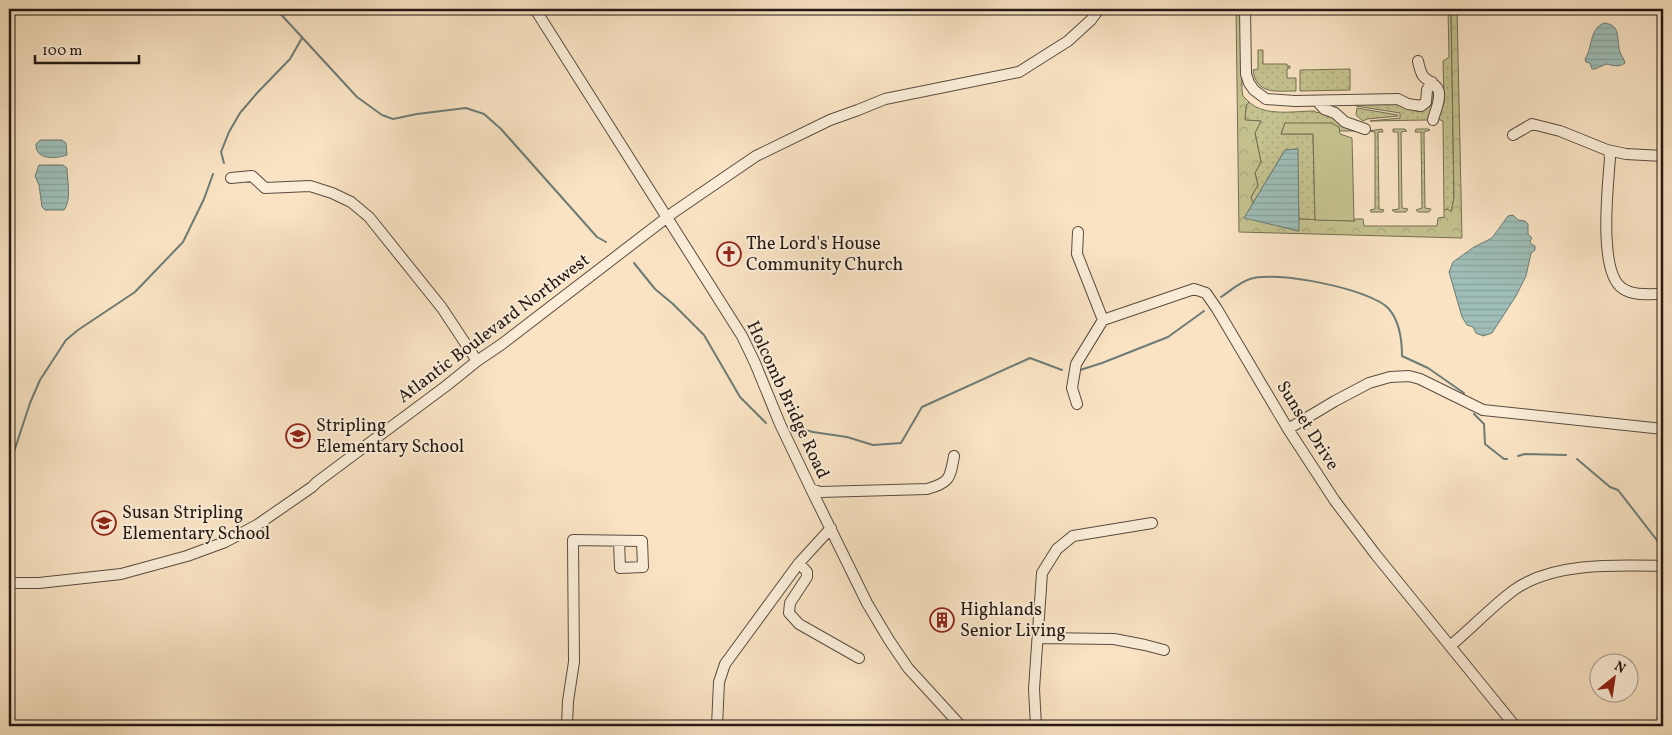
<svg xmlns="http://www.w3.org/2000/svg" width="1672" height="735" viewBox="0 0 1672 735" font-family="Vollkorn,serif">
<style>
.grass{fill:url(#grass-dots);stroke:#746e52}
.forest{fill:url(#forest-crowns);stroke:#746e52}
.pitch{fill:#c4c28f;stroke:#746e52}
.water{fill:url(#water-rules);stroke:#6d7c76}
.lines{fill:none;stroke-linecap:round;stroke-linejoin:round}
.stream{stroke:#6d7c76;stroke-width:2}
.minor-casing{stroke:#594c40;stroke-width:12}
.minor{stroke:#fbedd8;stroke-width:10}
.labels{text-anchor:middle;dominant-baseline:central;stroke-width:4;stroke-linejoin:round;paint-order:stroke}
.poi-label{font-size:18px;fill:#241914;stroke:#fbedd8;text-anchor:start}
.street-label{font-size:18px;fill:#241914;stroke:#fbedd8}
</style>
<defs>
<pattern id="grass-dots" width="8" height="8" patternUnits="userSpaceOnUse" patternTransform="scale(1.25)"><rect width="8" height="8" fill="#c4c28f"/><path d="M2 2h.1M6 6h.1" fill="none" stroke="#a8a67a" stroke-width="1.8" stroke-linecap="round"/></pattern>
<pattern id="forest-crowns" width="20" height="18" patternUnits="userSpaceOnUse" patternTransform="scale(1.25)"><rect width="20" height="18" fill="#c4c28f"/><path d="M2 6a3 3 0 1 1 6 0M12 15a3 3 0 1 1 6 0" fill="none" stroke="#a8a67a"/></pattern>
<pattern id="water-rules" width="6" height="5" patternUnits="userSpaceOnUse" patternTransform="scale(1.25)"><rect width="6" height="5" fill="#9ebeb7"/><path d="M0 2.5h6" fill="none" stroke="#88a39c"/></pattern>
</defs>
<rect width="100%" height="100%" fill="#f9e3c3"/>
<filter id="stains"><feTurbulence type="fractalNoise" baseFrequency=".004" numOctaves="4"/><feColorMatrix values="0 0 0 0 .2 0 0 0 0 .09 0 0 0 0 .02 0 0 0 .5 -.17"/></filter>
<radialGradient id="worn" r=".72"><stop offset=".6" stop-color="#630" stop-opacity="0"/><stop offset="1" stop-color="#630" stop-opacity=".3"/></radialGradient>
<path class="grass" d="M 1448,9 L 1451,9 L 1454,198 L 1451,213 L 1448,209 L 1444,210 L 1443,121 L 1438,119 C 1439,112 1443,109 1444,102 L 1445,101 L 1444,98 L 1443,61 L 1449,57 Z
M 1258,50 L 1263,50 L 1263,64 L 1287,64 L 1287,66 L 1290,66 L 1290,68 L 1287,69 L 1287,78 L 1296,78 L 1296,91 C 1277,91 1256,95 1253,70 L 1258,69 Z
M 1350,69 L 1350,90 L 1300,91 L 1300,70 Z
M 1432,91 L 1436,93 L 1429,119 L 1427,120 L 1370,121 L 1400,118 L 1400,113 L 1356,106 L 1357,104 L 1397,104 L 1418,112 C 1430,109 1429,101 1432,91 Z
M 1249,102 C 1265,117 1295,111 1315,111 L 1316,113 L 1322,111 L 1357,131 L 1339,131 L 1339,127 L 1285,123 L 1281,134 L 1313,134 L 1315,220 L 1299,219 L 1297,149 L 1285,150 L 1253,203 L 1251,197 L 1258,185 L 1255,173 L 1261,162 L 1255,133 L 1261,121 L 1245,120 L 1246,106 Z
M 1357,108 L 1398,115 L 1398,116 L 1367,119 L 1363,121 L 1356,115 Z
M 1382,129 L 1383,132 L 1378,132 L 1379,209 L 1384,210 L 1383,212 L 1371,212 L 1370,210 L 1375,209 L 1375,132 L 1369,131 Z
M 1393,129 L 1405,129 L 1407,131 L 1401,132 L 1402,208 L 1408,209 L 1406,212 L 1395,212 L 1392,210 L 1399,209 L 1398,132 L 1393,132 Z
M 1416,129 L 1428,129 L 1430,130 L 1424,132 L 1425,208 L 1431,209 L 1429,212 L 1418,212 L 1416,210 L 1422,208 L 1421,132 L 1415,132 Z"/>
<path class="forest" d="M 1236,9 L 1241,9 L 1242,91 L 1243,96 L 1249,102 L 1246,106 L 1245,120 L 1261,121 L 1255,133 L 1261,162 L 1255,173 L 1258,185 L 1251,197 L 1253,203 L 1245,217 L 1298,231 L 1299,219 L 1355,221 L 1355,219 L 1363,219 L 1364,226 L 1437,226 L 1438,218 L 1444,217 L 1444,210 L 1448,209 L 1451,212 L 1454,198 L 1451,9 L 1457,9 L 1462,238 L 1239,232 Z"/>
<path class="pitch" d="M 1285,123 L 1331,123 L 1339,127 L 1340,134 L 1352,138 L 1354,221 L 1315,220 L 1313,134 L 1281,134 Z"/>
<path class="water" d="M 1604,23 C 1622,25 1616,39 1620,52 C 1621,55 1624,59 1625,63 C 1618,68 1613,65 1606,64 L 1595,69 L 1592,69 L 1590,63 L 1586,62 L 1585,59 C 1593,47 1589,29 1604,23 Z
M 40,140 L 62,140 L 66,143 L 67,155 C 55,159 35,160 36,144 Z
M 1298,149 L 1299,231 L 1244,218 L 1285,150 Z
M 39,165 L 63,165 L 67,168 C 67,180 72,200 64,210 L 45,210 L 42,207 L 39,185 L 35,176 Z
M 1513,215 L 1518,220 L 1525,221 L 1528,224 L 1528,234 L 1532,238 L 1530,241 L 1531,244 L 1535,246 L 1535,250 L 1531,253 L 1526,276 L 1516,296 L 1492,333 L 1483,336 L 1476,333 L 1473,327 L 1467,325 L 1462,317 L 1449,272 L 1453,262 L 1474,247 L 1492,238 L 1508,216 Z"/>
<g class="lines">
<path class="stream" d="M 276,9 L 357,97 L 382,115 L 393,119 L 417,114 L 466,108 L 484,114 L 501,129 L 597,237 L 606,242
M 224,163 L 221,152 L 229,132 L 240,113 L 257,93 L 290,59 L 302,38
M 634,263 L 655,289 L 673,304 L 704,335 L 740,397 L 766,423
M 1221,297 C 1230,291 1240,282 1250,279 C 1274,270 1372,289 1389,309 C 1400,322 1402,340 1402,356 L 1428,368 L 1464,393
M 1080,370 L 1102,363 L 1168,337 L 1204,311
M 1474,414 L 1484,424 L 1485,444 L 1504,459 L 1507,459
M 791,426 L 813,432 L 847,437 L 873,445 L 901,443 L 922,407 L 1030,358 L 1062,370
M 1518,456 L 1525,454 L 1566,455
M 1577,459 L 1610,487 L 1618,490 L 1663,548
M 9,467 L 30,403 L 40,380 L 66,340 L 78,330 L 135,292 L 183,242 L 204,199 L 213,174"/>
<g class="minor-casing">
<path id="minor" d="M 535,9 L 742,336 L 755,363 L 780,424 L 811,489 L 867,603 L 889,640 L 908,668 L 961,726
M 1245,9 L 1246,74 L 1249,83 L 1254,90 L 1266,99 L 1295,101 L 1398,99 L 1408,104 L 1421,106 L 1426,102 L 1427,90 L 1432,82
M 1418,61 C 1419,66 1420,71 1423,76 C 1428,82 1438,84 1439,93 C 1440,103 1435,111 1433,120
M 1317,101 L 1324,109 L 1335,113 L 1345,122 L 1365,129
M 1513,135 L 1532,124 L 1560,131 L 1607,150 L 1626,154 L 1663,156
M 1609,151 L 1610,158 C 1608,186 1598,271 1622,288 C 1632,296 1651,294 1663,294
M 231,178 L 252,176 L 265,188 L 310,186 L 332,193 L 351,202 L 369,217 L 442,308 L 477,361
M 1078,232 L 1077,254 L 1103,320
M 1077,404 L 1072,388 L 1076,364 L 1103,320 L 1194,289 L 1206,293 L 1217,309 L 1288,429 L 1335,501 L 1376,555 L 1515,726
M 1288,429 L 1335,401 L 1369,383 L 1390,377 L 1409,376 L 1420,379 L 1483,410 L 1663,429
M 811,489 L 820,492 L 927,489 C 950,483 950,478 954,456
M 799,563 L 807,572 L 807,577 L 790,603 L 789,613 L 799,624 L 859,658
M 9,583 L 39,583 L 121,574 L 187,556 L 225,542 L 257,525 L 312,487 L 317,482 L 446,386 L 477,361 L 502,344 L 674,212 L 756,156 L 830,120 L 858,110 L 885,99 L 1019,72 L 1068,41 L 1091,20 L 1099,9
M 1038,638 L 1114,639 L 1145,645 L 1164,650
M 1450,646 C 1472,628 1491,607 1514,590 C 1553,562 1617,565 1663,566
M 567,726 L 568,701 L 574,662 L 573,540 L 642,541 L 643,567 L 620,568 L 619,541
M 717,726 L 719,682 L 725,664 L 799,563 L 831,528
M 1036,726 L 1034,689 L 1042,573 L 1057,549 L 1073,536 L 1152,523"/>
</g>
<use href="#minor" class="minor"/>
</g>
<defs>
<g id="church-ring" transform="scale(1.25)"><circle r="9.5" fill="#fbedd8" stroke="#8f2418" stroke-width="1.5"/><path d="M-1.2-6h2.4v3.5h3.3v2.4h-3.3V6h-2.4V-.1h-3.3v-2.4h3.3Z" fill="#8f2418"/></g>
<g id="school-ring" transform="scale(1.25)"><circle r="9.5" fill="#fbedd8" stroke="#8f2418" stroke-width="1.5"/><path d="M0-5L7-2L0 1L-7-2ZM-4 1L0 2.5L4 1V4Q0 6-4 4Z" fill="#8f2418"/></g>
<g id="building-ring" transform="scale(1.25)"><circle r="9.5" fill="#fbedd8" stroke="#8f2418" stroke-width="1.5"/><path d="M-4-6H4V6H1V3H-1V6H-4ZM-2.5-4.3h1.7v1.8h-1.7ZM.8-4.3h1.7v1.8H.8ZM-2.5-1h1.7V.8h-1.7ZM.8-1h1.7V.8H.8Z" fill="#8f2418"/></g>
</defs>
<g fill-rule="evenodd">
<use href="#church-ring" x="729" y="254"/>
<use href="#school-ring" x="298" y="436"/>
<use href="#school-ring" x="104" y="523"/>
<use href="#building-ring" x="942" y="620"/>
</g>
<g class="labels">
<g class="poi-label">
<text x="746" y="244">The Lord's House<tspan x="746" dy="21">Community Church</tspan></text>
<text x="316" y="426">Stripling<tspan x="316" dy="21">Elementary School</tspan></text>
<text x="122" y="513">Susan Stripling<tspan x="122" dy="21">Elementary School</tspan></text>
<text x="960" y="610">Highlands<tspan x="960" dy="21">Senior Living</tspan></text>
</g>
<g class="street-label">
<text transform="translate(494 329) rotate(-37)">Atlantic Boulevard Northwest</text>
<text transform="translate(787 400) rotate(65)">Holcomb Bridge Road</text>
<text transform="translate(1307 426) rotate(58)">Sunset Drive</text>
</g>
</g>
<rect width="1672" height="735" fill="none" stroke="#f9e3c3" stroke-width="30"/>
<rect x="10" y="10" width="1652" height="715" fill="none" stroke="#241914" stroke-width="2.5"/>
<rect x="15" y="15" width="1642" height="705" fill="none" stroke="#241914"/>
<g transform="translate(1614 678) rotate(30)"><circle r="24" fill="#fbedd8" stroke="#a5988a"/>
<path d="M0-4L9 19L0 12L-9 19Z" fill="#8f2418"/>
<text y="-8" font-size="14" font-weight="bold" text-anchor="middle" fill="#241914">N</text>
</g>
<path d="M35 55v8h104v-8" fill="none" stroke="#241914" stroke-width="2.5"/>
<text x="42" y="55" font-size="15" fill="#241914" stroke="#fbedd8" stroke-width="4" paint-order="stroke">100 m</text>
<rect width="100%" height="100%" filter="url(#stains)"/>
<rect width="100%" height="100%" fill="url(#worn)"/>
</svg>
